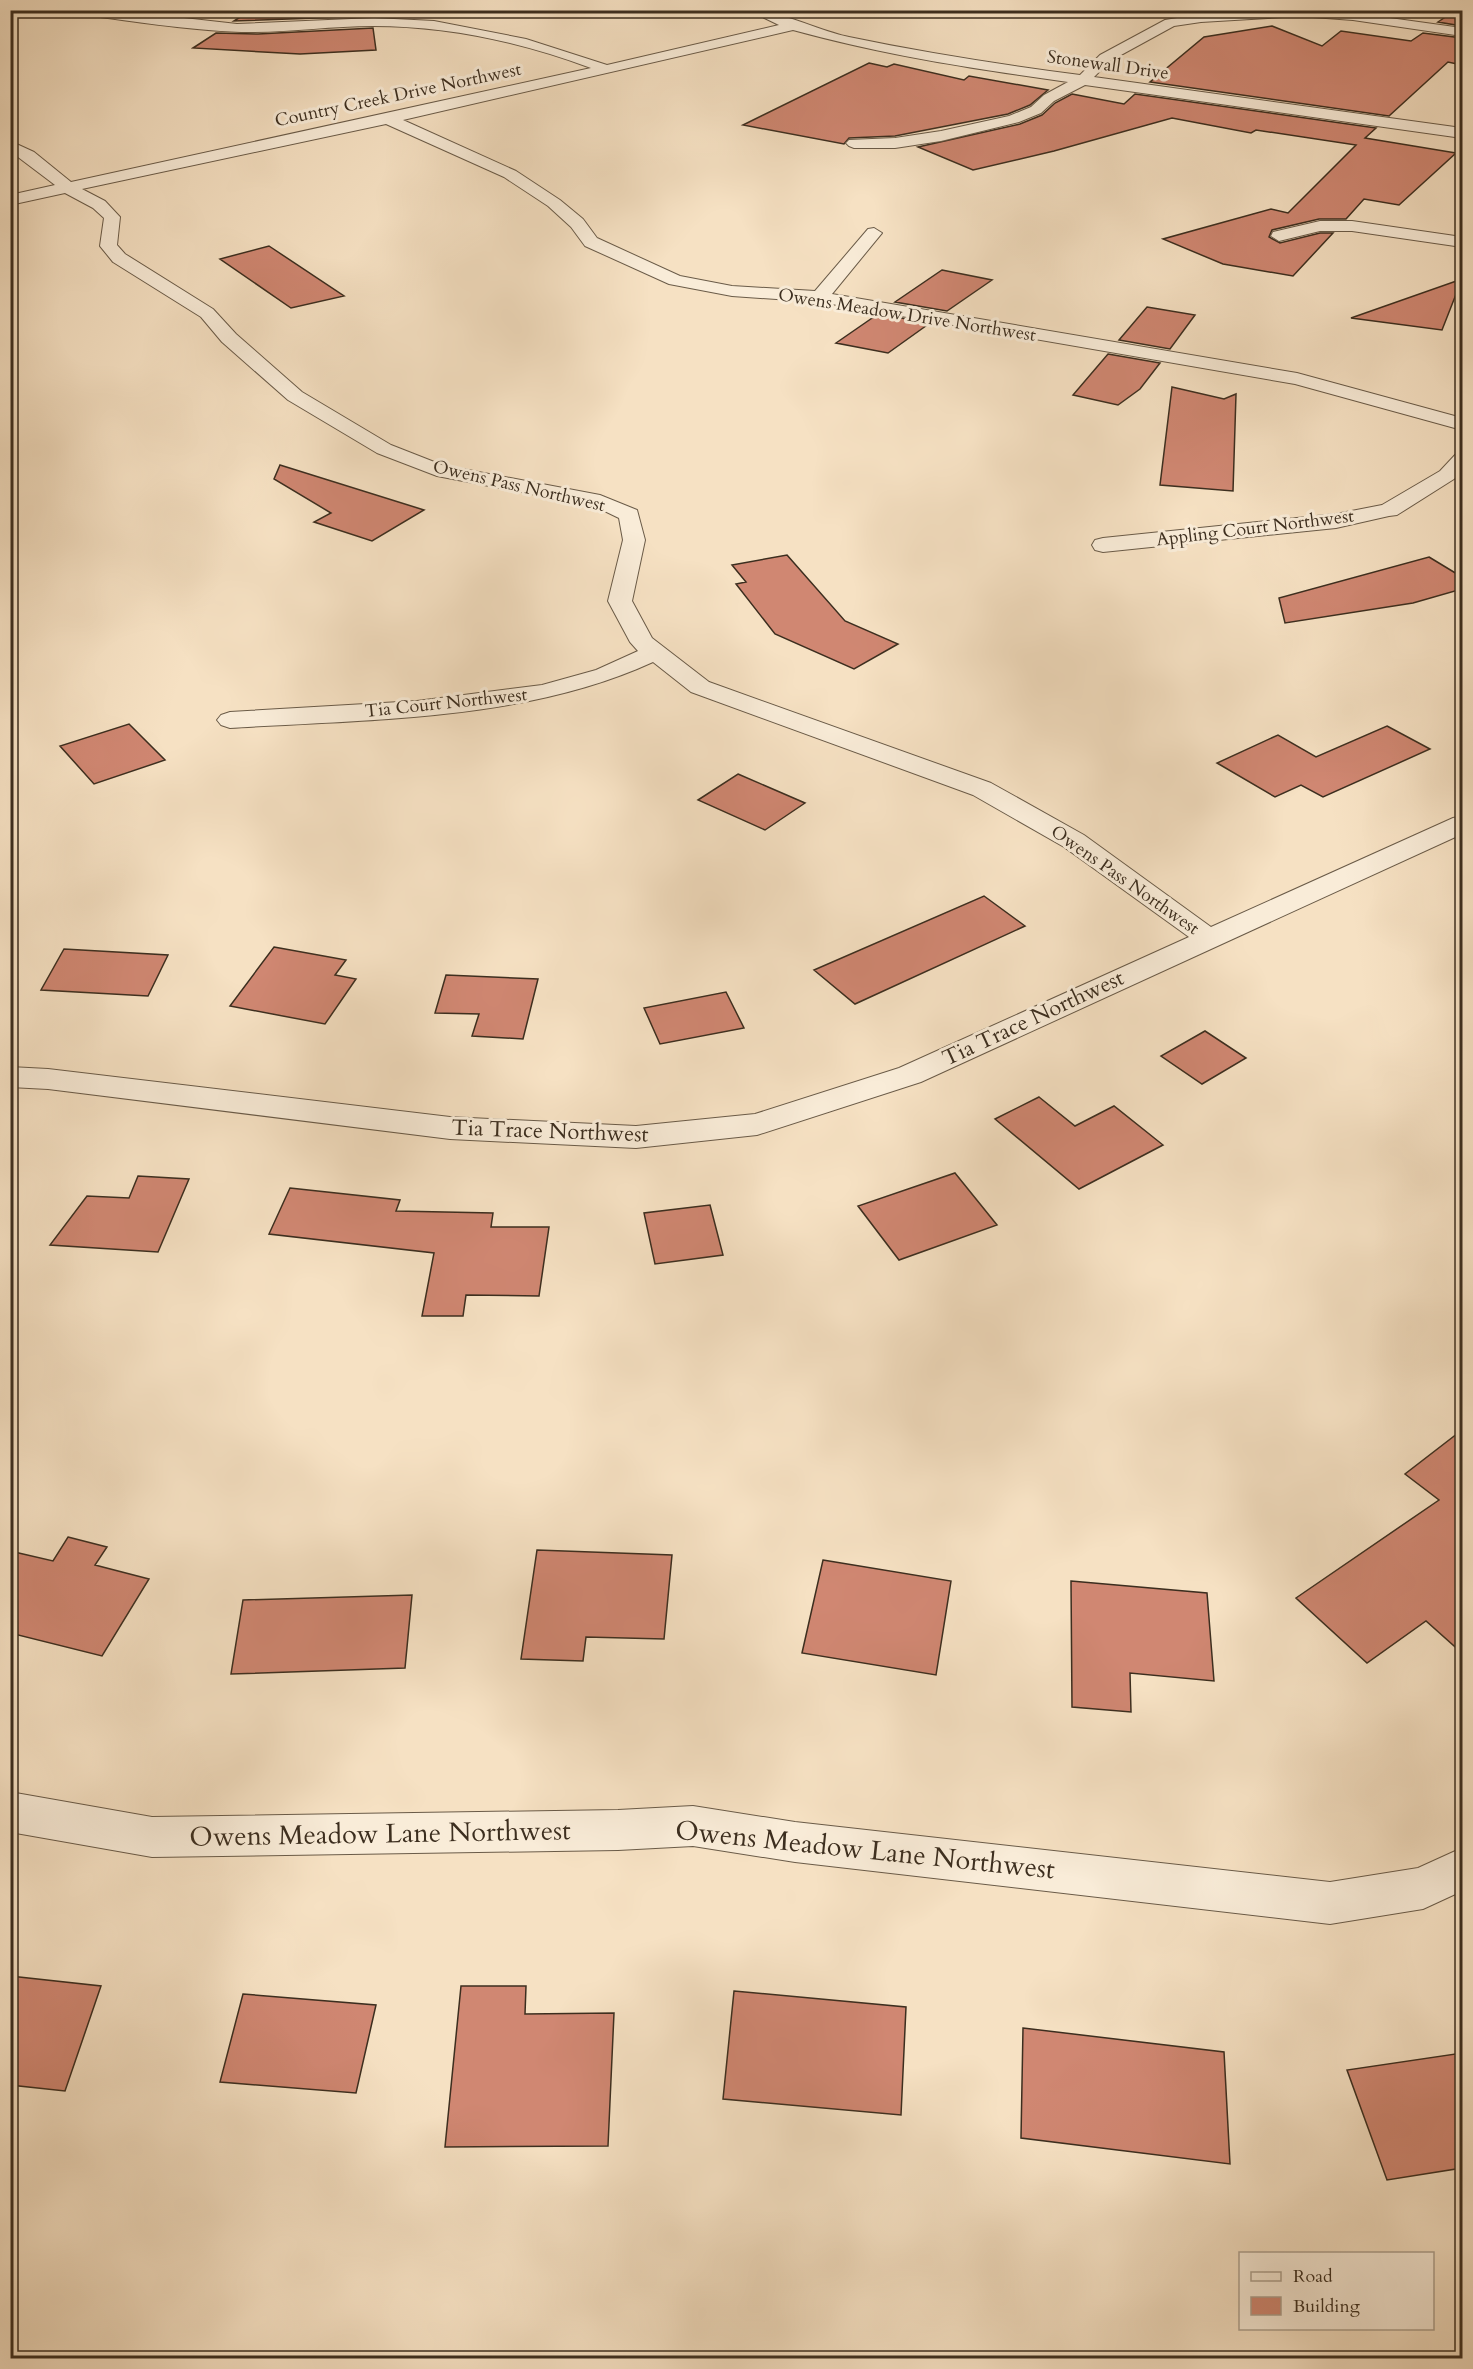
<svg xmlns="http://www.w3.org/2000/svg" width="1473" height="2369" viewBox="0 0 1473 2369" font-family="Cardo,serif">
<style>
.building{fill:#d08772;stroke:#3c2e1f;stroke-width:1.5}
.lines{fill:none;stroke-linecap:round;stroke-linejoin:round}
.minor-casing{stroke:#6a5b48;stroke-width:2}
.minor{fill:#f9ecd8;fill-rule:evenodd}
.labels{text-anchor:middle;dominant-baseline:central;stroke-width:6;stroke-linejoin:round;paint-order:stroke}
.far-street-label{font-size:18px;fill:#3c2e1f;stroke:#f9ecd8}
.street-label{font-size:22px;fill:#3c2e1f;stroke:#f9ecd8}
.near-street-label{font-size:27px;fill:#3c2e1f;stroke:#f9ecd8}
</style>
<rect width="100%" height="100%" fill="#f6e1c3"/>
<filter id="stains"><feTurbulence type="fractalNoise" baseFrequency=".00333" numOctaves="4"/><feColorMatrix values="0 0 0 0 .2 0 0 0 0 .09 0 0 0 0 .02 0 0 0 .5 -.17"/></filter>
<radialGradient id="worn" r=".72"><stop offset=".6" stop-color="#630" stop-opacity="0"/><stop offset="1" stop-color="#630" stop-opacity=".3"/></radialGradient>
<path class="building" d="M 251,10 L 370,10 L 371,16 L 234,21 Z
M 1456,10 L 1462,10 L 1462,26 L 1438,22 Z
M 1272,26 L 1322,46 L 1341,31 L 1411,41 L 1423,33 L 1462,38 L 1462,65 L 1448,62 L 1389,116 L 1150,82 L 1204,37 Z
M 373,28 L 376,50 L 300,54 L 193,48 L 216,33 L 258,34 Z
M 869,63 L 887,67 L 894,64 L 964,80 L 969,76 L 1048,90 L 1030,105 L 1008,114 L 895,136 L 849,138 L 844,144 L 743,125 Z
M 1072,94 L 1124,104 L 1135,94 L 1376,128 L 1365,138 L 1456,153 L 1399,205 L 1364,199 L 1346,219 L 1319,219 L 1272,230 L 1269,237 L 1280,243 L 1320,233 L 1333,233 L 1293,276 L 1223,264 L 1163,239 L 1271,209 L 1288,213 L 1356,145 L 1256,130 L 1251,133 L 1172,118 L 1054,151 L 973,170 L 918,147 L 1020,124 L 1042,115 L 1055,103 Z
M 269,246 L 344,296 L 291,308 L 220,259 Z
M 942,270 L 992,280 L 947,311 L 895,302 Z
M 1462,279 L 1442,330 L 1351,318 Z
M 1147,307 L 1195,315 L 1170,349 L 1119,340 Z
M 878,314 L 930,323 L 888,353 L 836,343 Z
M 1108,354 L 1160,363 L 1140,389 L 1118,405 L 1073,395 Z
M 1172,387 L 1224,399 L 1236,394 L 1233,491 L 1160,485 Z
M 280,465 L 424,510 L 372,541 L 314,522 L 331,513 L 274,479 Z
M 787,555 L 845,621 L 898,644 L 854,669 L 775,634 L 736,584 L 746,582 L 732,565 Z
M 1429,557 L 1462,577 L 1462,589 L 1413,603 L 1285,623 L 1279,598 Z
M 129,724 L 165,760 L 94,784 L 60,746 Z
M 1387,726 L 1430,749 L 1323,797 L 1301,785 L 1275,797 L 1217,763 L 1278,735 L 1316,757 Z
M 738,774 L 805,803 L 765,830 L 698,800 Z
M 984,896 L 1025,926 L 855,1004 L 814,970 Z
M 274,947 L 346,960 L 335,975 L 356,979 L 325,1024 L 230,1006 Z
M 64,949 L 168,955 L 148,996 L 41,990 Z
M 446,975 L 538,979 L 523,1039 L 472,1036 L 479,1014 L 435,1013 Z
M 726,992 L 744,1028 L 660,1044 L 644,1008 Z
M 1205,1031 L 1246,1058 L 1202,1084 L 1161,1056 Z
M 1039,1097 L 1075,1126 L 1114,1106 L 1163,1145 L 1079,1189 L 995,1119 Z
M 955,1173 L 997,1225 L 899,1260 L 858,1206 Z
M 138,1176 L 189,1179 L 158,1252 L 50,1245 L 87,1196 L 129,1198 Z
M 290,1188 L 400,1200 L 396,1211 L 493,1213 L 491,1227 L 549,1227 L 539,1296 L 466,1295 L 463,1316 L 422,1316 L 434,1253 L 269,1234 Z
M 710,1205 L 723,1255 L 655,1264 L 644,1213 Z
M 1462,1430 L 1462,1653 L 1426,1621 L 1367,1663 L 1296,1598 L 1439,1500 L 1405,1474 Z
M 68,1537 L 107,1547 L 95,1565 L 149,1579 L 102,1656 L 10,1633 L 10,1551 L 53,1561 Z
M 537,1550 L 672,1555 L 664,1639 L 586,1637 L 583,1661 L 521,1659 Z
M 823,1560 L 951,1581 L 936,1675 L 802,1653 Z
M 1071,1581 L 1207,1593 L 1214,1681 L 1130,1673 L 1131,1712 L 1072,1707 Z
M 412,1595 L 405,1668 L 231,1674 L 243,1600 Z
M 10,1976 L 101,1986 L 65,2091 L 10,2085 Z
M 461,1986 L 526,1986 L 525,2014 L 614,2013 L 608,2146 L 445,2147 Z
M 734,1991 L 906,2007 L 901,2115 L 723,2099 Z
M 243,1994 L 376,2005 L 356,2093 L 220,2082 Z
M 1023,2028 L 1224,2052 L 1230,2164 L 1021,2138 Z
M 1462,2053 L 1462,2168 L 1387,2180 L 1347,2070 Z"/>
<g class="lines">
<g class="minor-casing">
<path id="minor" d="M 72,10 L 113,10 L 237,24 L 374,18 L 434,21 L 526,39 L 607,65 L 779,25 L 748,10 C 779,10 817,30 849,37 C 926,53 1002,65 1080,75 L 1100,55 L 1165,20 L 1201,14 L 1332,10 L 1462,28 L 1462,36 L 1353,20 L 1299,16 L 1201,22 L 1174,26 L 1110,61 L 1094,77 L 1462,128 L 1462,138 L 1085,85 L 1054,101 L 1041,113 L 1019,122 L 941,141 L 895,148 L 854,148 L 849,146 L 846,143 L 849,140 L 895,138 L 941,131 L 1009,116 L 1031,107 L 1044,95 L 1068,82 C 975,69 883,55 793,30 L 403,120 L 516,171 L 560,200 L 583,219 L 597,238 L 680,276 L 732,286 L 815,291 L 868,229 L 874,228 L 882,233 L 832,294 L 1297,373 L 1462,418 L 1462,430 L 1295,384 L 820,302 L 732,296 L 669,284 L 585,246 L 571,227 L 548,206 L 504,177 L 386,124 L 82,189 L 105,201 L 120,217 L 117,245 L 125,254 L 213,309 L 236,334 L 302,392 L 391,445 L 442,465 L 600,495 L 637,510 L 645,540 L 632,601 L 652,638 L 709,682 L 991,783 L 1084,835 L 1211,927 L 1453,818 L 1462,816 L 1462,834 L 921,1082 L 757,1135 L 636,1148 L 450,1139 L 48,1089 L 10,1087 L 10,1067 L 48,1069 L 450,1117 L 636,1126 L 755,1114 L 899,1068 L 1189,937 L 1064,847 L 973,795 L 691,692 L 653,662 C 525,721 369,719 230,728 L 221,725 L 217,720 L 221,715 L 230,712 L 417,701 L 542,685 L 596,670 L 638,651 L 630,642 L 608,601 L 623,540 L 619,518 L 594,506 L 437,476 L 377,453 L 288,400 L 222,342 L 201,317 L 113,262 L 100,246 L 104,218 L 93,208 L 65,193 L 10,205 L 10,195 L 55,185 L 10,151 L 10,141 L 34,152 L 71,182 L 591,68 C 521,42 448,26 373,26 C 329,26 285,33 241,32 C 186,30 132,21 78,14 Z
M 1320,221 L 1352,221 L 1462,237 L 1462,247 L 1352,231 L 1320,231 L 1279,241 L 1271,236 L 1273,232 Z
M 1462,453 L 1462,471 L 1454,479 L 1397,515 L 1389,516 L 1336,528 L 1103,552 L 1095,550 L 1092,545 L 1095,540 L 1103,538 L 1336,514 L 1382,505 L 1440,471 L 1455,455 Z
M 10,1792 L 152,1817 L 618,1810 L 693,1806 L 795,1822 L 1330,1882 L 1418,1868 L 1462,1848 L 1462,1891 L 1423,1909 L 1330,1924 L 795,1862 L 693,1846 L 618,1850 L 152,1857 L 10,1832 Z"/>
</g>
<use href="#minor" class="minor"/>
</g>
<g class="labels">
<g class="far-street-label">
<text transform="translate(1108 65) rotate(8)">Stonewall Drive</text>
<text transform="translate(398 95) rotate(-12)">Country Creek Drive Northwest</text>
<text transform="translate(907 315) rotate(9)">Owens Meadow Drive Northwest</text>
<text transform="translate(519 486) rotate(13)">Owens Pass Northwest</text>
<text transform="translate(1255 528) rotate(-7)">Appling Court Northwest</text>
<text transform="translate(446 703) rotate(-6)">Tia Court Northwest</text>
<text transform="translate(1125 880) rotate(35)">Owens Pass Northwest</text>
</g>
<g class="street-label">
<text transform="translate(1033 1018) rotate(-25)">Tia Trace Northwest</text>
<text transform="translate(550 1131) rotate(2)">Tia Trace Northwest</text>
</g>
<g class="near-street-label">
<text transform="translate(380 1834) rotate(-1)">Owens Meadow Lane Northwest</text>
<text transform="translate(865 1850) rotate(6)">Owens Meadow Lane Northwest</text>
</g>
</g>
<rect width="1473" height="2369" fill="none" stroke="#f6e1c3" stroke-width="36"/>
<rect x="12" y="12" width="1449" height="2345" fill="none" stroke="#3c2e1f" stroke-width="3"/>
<rect x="18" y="18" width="1437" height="2333" fill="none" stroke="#3c2e1f" stroke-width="1.5"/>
<rect x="1239" y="2252" width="195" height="78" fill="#f9ecd8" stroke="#ada08e" stroke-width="1.5"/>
<rect x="1251" y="2272" width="30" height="9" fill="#f9ecd8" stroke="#ada08e" stroke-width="1.5"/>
<text x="1293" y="2282" font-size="18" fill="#3c2e1f">Road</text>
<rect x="1251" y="2297" width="30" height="18" fill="#d08772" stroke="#ada08e" stroke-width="1.5"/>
<text x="1293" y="2312" font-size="18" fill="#3c2e1f">Building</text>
<rect width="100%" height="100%" filter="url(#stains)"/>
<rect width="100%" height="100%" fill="url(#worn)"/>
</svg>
